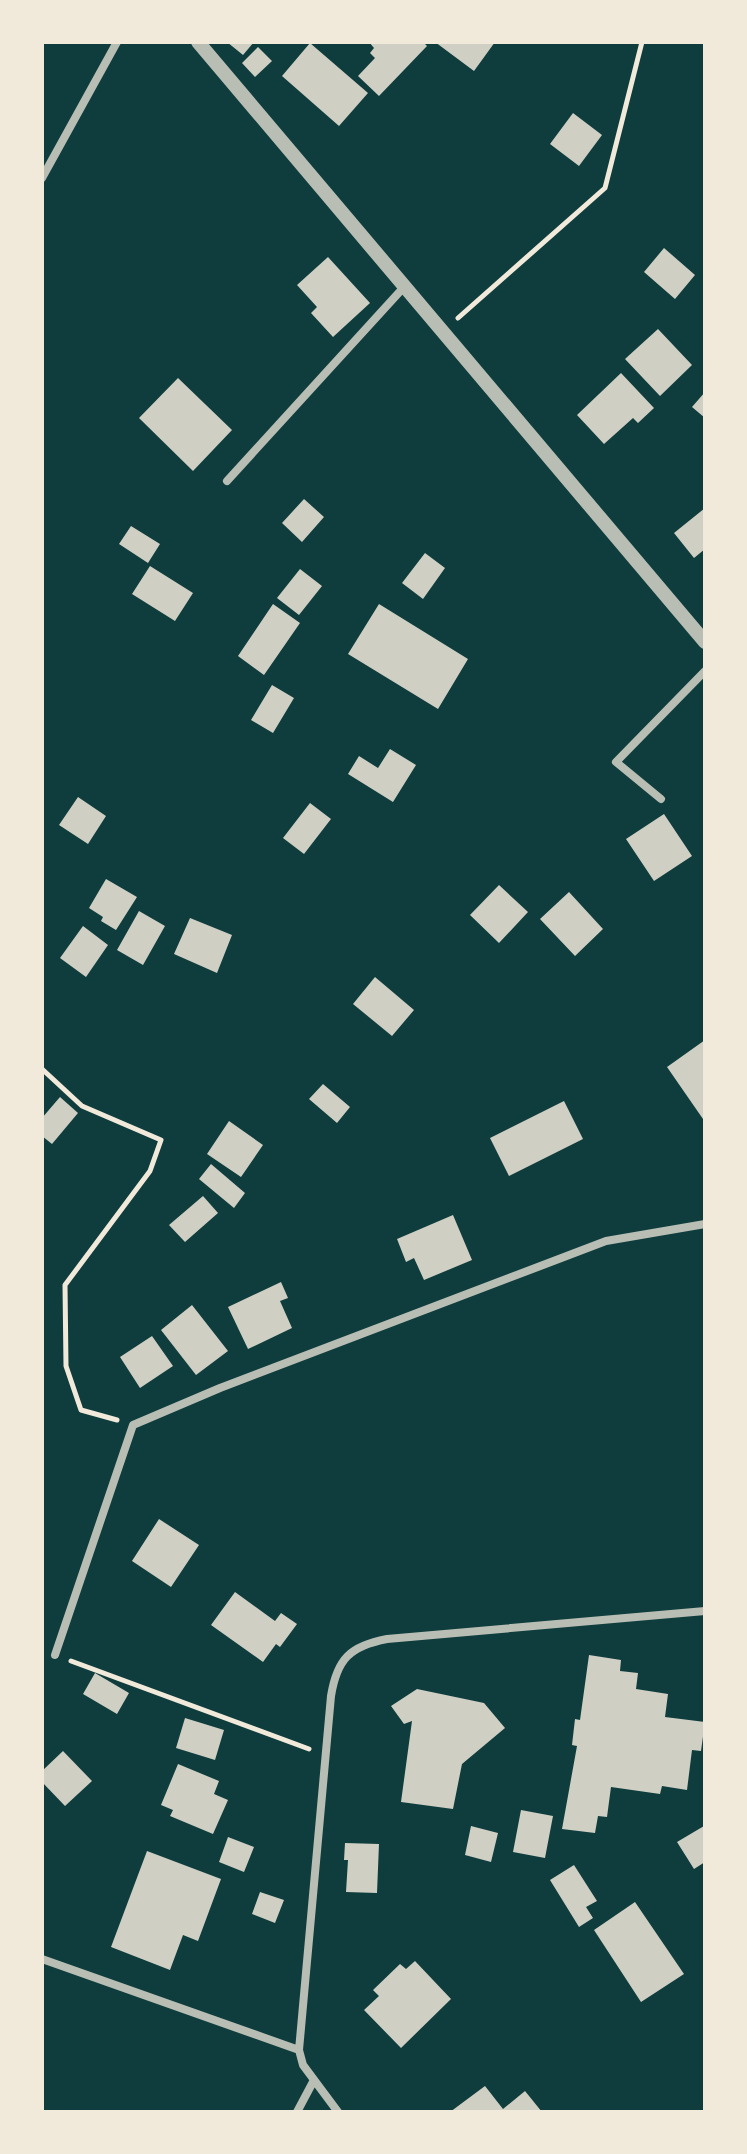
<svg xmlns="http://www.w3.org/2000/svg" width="747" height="2154" viewBox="0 0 747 2154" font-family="Roboto,sans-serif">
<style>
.building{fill:#cfcfc3}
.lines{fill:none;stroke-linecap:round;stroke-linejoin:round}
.path{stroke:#f1e9da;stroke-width:5}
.minor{stroke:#b8beb3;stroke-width:8}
.tertiary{stroke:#b8beb3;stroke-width:14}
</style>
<rect width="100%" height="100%" fill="#0f3d3e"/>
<path class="building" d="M 227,42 L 254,42 L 243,55 Z
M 369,42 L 423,42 L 427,46 L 379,96 L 358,76 L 375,58 L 370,53 L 374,48 Z
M 435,42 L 495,42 L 474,71 Z
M 310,43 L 368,93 L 339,126 L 282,76 Z
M 258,47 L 272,61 L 255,77 L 242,63 Z
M 573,113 L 602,135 L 579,166 L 550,144 Z
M 664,248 L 695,275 L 675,299 L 644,272 Z
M 328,257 L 370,303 L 333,337 L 311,313 L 317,307 L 297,285 Z
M 658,329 L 692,365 L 660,396 L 625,359 Z
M 621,373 L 654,408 L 638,423 L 633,418 L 604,444 L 577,415 Z
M 178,378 L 232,430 L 193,471 L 139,418 Z
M 705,392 L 705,418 L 692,407 Z
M 304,499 L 324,517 L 302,542 L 282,523 Z
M 705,508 L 705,549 L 694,558 L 674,533 Z
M 131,526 L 160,544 L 148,563 L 119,544 Z
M 425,553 L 445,568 L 423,599 L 402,583 Z
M 150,566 L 193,593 L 175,621 L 132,594 Z
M 300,569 L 322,586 L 299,615 L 277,598 Z
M 273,604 L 300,623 L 264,675 L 238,656 Z
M 379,604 L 468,659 L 438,709 L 348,654 Z
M 272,685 L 294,698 L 273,733 L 251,720 Z
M 390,749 L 416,765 L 393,802 L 348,774 L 359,756 L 378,768 Z
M 78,797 L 106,816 L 88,844 L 59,825 Z
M 310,803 L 331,819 L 304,854 L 283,838 Z
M 664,814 L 692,856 L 654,881 L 626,839 Z
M 106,879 L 137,897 L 116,930 L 101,921 L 103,917 L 89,908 Z
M 499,885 L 528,912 L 499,943 L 470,915 Z
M 569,892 L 603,929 L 575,956 L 540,919 Z
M 139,911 L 165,926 L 143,965 L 117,950 Z
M 190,918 L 232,935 L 217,973 L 174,954 Z
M 83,926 L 108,945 L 86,977 L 60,958 Z
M 375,977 L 414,1010 L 392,1036 L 353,1004 Z
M 705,1040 L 705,1117 L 703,1119 L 667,1067 Z
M 323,1084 L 350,1107 L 337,1123 L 309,1099 Z
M 60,1097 L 78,1113 L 52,1144 L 42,1136 L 42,1118 Z
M 564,1101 L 583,1139 L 509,1176 L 490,1138 Z
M 229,1121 L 263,1145 L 241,1177 L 207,1154 Z
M 211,1164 L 245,1193 L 234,1208 L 199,1179 Z
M 203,1196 L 218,1213 L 185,1242 L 169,1225 Z
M 453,1215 L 472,1260 L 424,1280 L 414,1258 L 406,1262 L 397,1239 Z
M 281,1282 L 288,1298 L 280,1301 L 292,1328 L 248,1349 L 228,1307 Z
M 192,1305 L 228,1351 L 196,1375 L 161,1330 Z
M 152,1336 L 173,1366 L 140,1388 L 120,1357 Z
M 159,1519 L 199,1545 L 171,1587 L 132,1561 Z
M 235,1592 L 275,1621 L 281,1613 L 297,1624 L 280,1647 L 276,1644 L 263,1662 L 211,1625 Z
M 589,1655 L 621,1660 L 620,1671 L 638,1673 L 636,1689 L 668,1694 L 665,1717 L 705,1722 L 701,1751 L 692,1750 L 687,1790 L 662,1786 L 660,1794 L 611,1787 L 607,1817 L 598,1816 L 595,1833 L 562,1829 L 577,1746 L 572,1745 L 575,1719 L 580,1720 Z
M 95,1673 L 129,1693 L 117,1714 L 83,1694 Z
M 417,1689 L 484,1703 L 505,1728 L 462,1764 L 453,1809 L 401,1802 L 412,1721 L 404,1724 L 391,1706 Z
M 185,1718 L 224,1730 L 215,1760 L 176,1748 Z
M 63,1751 L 92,1781 L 65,1806 L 42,1782 L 42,1771 Z
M 178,1764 L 219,1781 L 214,1794 L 228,1800 L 213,1834 L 170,1816 L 173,1810 L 161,1805 Z
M 521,1810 L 553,1816 L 545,1858 L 513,1852 Z
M 471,1826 L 498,1833 L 491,1862 L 465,1855 Z
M 704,1826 L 705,1862 L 694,1869 L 677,1842 Z
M 228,1837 L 254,1847 L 244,1872 L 219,1862 Z
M 345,1843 L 379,1844 L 377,1893 L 346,1892 L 348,1860 L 344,1860 Z
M 147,1851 L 221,1879 L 198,1941 L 183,1935 L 170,1970 L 111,1947 Z
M 574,1865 L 597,1901 L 586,1907 L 593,1918 L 579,1927 L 550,1880 Z
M 260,1892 L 284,1900 L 275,1923 L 252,1914 Z
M 635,1902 L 684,1974 L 641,2002 L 594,1930 Z
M 415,1961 L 451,1999 L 401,2048 L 364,2010 L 379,1996 L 373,1990 L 400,1964 L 406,1969 Z
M 485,2086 L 503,2109 L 525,2091 L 542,2112 L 450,2112 Z"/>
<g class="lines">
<path class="path" d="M 458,318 L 605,188 L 642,42
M 42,1069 L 82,1106 L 161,1140 L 150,1171 L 65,1285 L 66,1366 L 81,1410 L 117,1420
M 71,1661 L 309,1749"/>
<path class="minor" d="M 42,178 L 117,42
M 227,481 L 404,287
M 661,799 L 616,762 L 705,671
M 55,1655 L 133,1425 L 220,1388 L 606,1241 L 705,1224
M 42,1959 L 299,2050 L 303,2065 L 338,2112
M 299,2050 L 331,1696 C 337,1659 350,1646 387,1639 L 705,1611
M 297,2112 L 314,2080"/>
<path class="tertiary" d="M 198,42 L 705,642"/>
</g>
<rect width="747" height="2154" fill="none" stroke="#f1e9da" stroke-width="88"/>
</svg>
